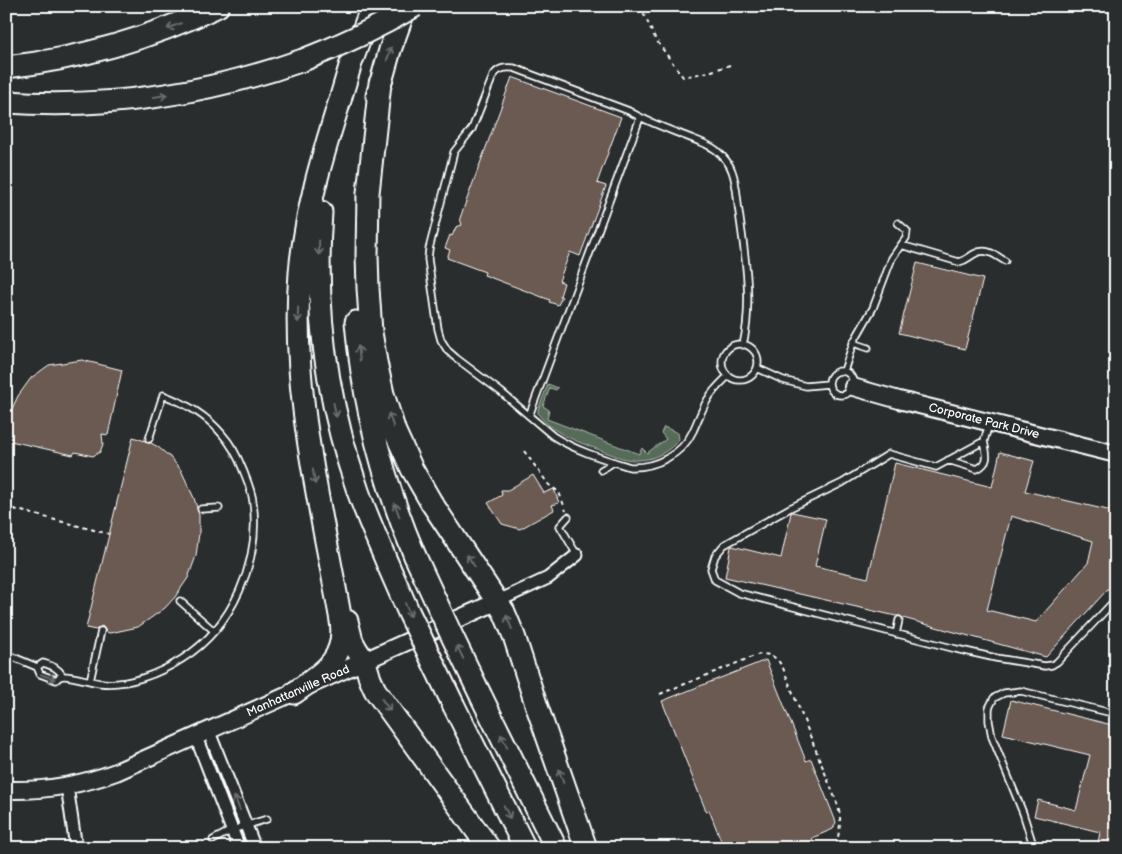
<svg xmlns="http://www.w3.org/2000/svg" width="1122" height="854" viewBox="0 0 1122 854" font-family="'Balsamiq Sans',sans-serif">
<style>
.green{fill:#566c58;stroke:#aab6ac}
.building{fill:#6a5a51;stroke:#fff;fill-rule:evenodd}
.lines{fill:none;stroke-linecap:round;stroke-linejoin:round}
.lane-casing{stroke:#fff;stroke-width:9}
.street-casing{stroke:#fff;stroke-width:15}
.secondary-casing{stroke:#fff;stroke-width:20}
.highway-casing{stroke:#fff;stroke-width:25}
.path{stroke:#fff;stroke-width:2;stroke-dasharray:4 4;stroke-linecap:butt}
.lane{stroke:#2a2d2e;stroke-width:5.5}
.street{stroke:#2a2d2e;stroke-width:11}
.secondary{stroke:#2a2d2e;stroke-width:16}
.highway{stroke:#2a2d2e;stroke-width:21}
.highway-bridge-casing{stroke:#fff;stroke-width:25;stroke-linecap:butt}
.highway-bridge{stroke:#2a2d2e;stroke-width:21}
.oneway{stroke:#6a6c6d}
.labels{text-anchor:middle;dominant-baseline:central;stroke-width:4.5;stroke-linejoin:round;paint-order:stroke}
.street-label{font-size:12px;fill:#fff;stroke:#2a2d2e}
</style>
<rect width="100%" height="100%" fill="#2a2d2e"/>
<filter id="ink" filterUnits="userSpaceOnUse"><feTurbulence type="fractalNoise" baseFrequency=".02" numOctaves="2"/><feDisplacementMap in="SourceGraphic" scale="10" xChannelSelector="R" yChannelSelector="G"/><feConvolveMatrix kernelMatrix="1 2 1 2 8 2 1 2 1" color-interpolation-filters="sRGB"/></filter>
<g filter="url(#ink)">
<path class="green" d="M 548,384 L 558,388 L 556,390 L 550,388 L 543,406 L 549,410 L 547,419 L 639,454 L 642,448 L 647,453 L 666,439 L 661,433 L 664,427 L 678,433 L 679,439 C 671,451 653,460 639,460 C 627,461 616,456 605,452 C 581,443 554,435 538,414 L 538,410 Z"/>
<path class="building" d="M 512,77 L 621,117 L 597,183 L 606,186 L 580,256 L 570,252 L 559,281 L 564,283 L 560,296 L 562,297 L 558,305 L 549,302 L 550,300 L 484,275 L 485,272 L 447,258 L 450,250 L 445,248 L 450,235 L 452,236 L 456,227 L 462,225 L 460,218 Z
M 917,263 L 983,279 L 965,349 L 899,333 Z
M 82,360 L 122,370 L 108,435 L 102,434 L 103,444 L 100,452 L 93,456 L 75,452 L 73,455 L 6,440 L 6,410 L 11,411 L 18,396 L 31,378 L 49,365 Z
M 133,437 L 145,441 L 147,443 L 151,443 L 158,447 L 170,457 L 181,470 L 194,498 L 199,515 L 199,533 L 196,556 L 188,578 L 175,597 L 165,608 L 138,627 L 110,633 L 106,632 L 104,628 L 102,626 L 98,628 L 96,630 L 86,628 Z
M 1000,452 L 1034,461 L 1025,491 L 1116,512 L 1116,580 L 1046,657 L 903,618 L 900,616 L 896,616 L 725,577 L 731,547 L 732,546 L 781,558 L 791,513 L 792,512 L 826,519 L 815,566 L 868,578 L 895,463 L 992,487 ZM 1011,516 L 1093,541 L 1088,563 L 1036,622 L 987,610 Z
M 533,475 L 544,493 L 554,489 L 559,503 L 552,505 L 554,510 L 520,529 L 502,524 L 488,503 L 502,495 L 501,490 L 508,490 Z
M 766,660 L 806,761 L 811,759 L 836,822 L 833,829 L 812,838 L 816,848 L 724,848 L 709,810 L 706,811 L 662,701 Z
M 1011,700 L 1116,726 L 1116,848 L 1097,848 L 1100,832 L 1034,816 L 1038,800 L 1076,810 L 1090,755 L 1003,734 Z"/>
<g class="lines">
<g class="lane-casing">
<path id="lane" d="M 901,245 L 959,262 C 967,260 967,258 974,254 C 986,247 995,255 1005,261
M 853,343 L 868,348
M722 362a18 18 0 1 1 36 0a18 18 0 1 1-36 0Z
M 757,368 L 783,380 L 806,386 L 828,384
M829 383a12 12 0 1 1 24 0a12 12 0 1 1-24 0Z
M 844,371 L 853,343 L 873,308 L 892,258 L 906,238 L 907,231 L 898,223
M 728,376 C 721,383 713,390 708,399 C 702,409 698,420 693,431 C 682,455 655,468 630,467 C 604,459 576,451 553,436 L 501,392 L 456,358 L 448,351 L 441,340 L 438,329 L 428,259 L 429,249 L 454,152 L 472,129 L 493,76 C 498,68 505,67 514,68 L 629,111 C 647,122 668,129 688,137 C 698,141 708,144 716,150 C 723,156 729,162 732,171 C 737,184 737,199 739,212 C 745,255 753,302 743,345
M 529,416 L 640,118
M 989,424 L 984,441 L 936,467 L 889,454 L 842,483 L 790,508 L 724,545 L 715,556 L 711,569 L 715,580 L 739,593 L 956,649 L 996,658 L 1045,666 L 1052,665 L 1057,662 L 1116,599
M 948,460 L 977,469 C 991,462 986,453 984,441
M 601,470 L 614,462
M 201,509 L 219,508
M 568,517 L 560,526 L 577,555
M 180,601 L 214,631
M 896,634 L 899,620
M 6,654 L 37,667 L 40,674 L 56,680 C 58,678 60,676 63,676 C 69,675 92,682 100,683 C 128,686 159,674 182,659 C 233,627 261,561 253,502 C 252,491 247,480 243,470 C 238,457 231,444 222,434 C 207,416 185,403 163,395 L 149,439
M 37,667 L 43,663 C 52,666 57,667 63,676
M 90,681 L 101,631
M 213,840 L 232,830 L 267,819
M 1034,848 L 1023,813 L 992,737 L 989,721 L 989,708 L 994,698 L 1004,693 L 1021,691 L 1116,714"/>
</g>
<g class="street-casing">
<path id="street" d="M 498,601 L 548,578 L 577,555
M 209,732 L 255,848
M 196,737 L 239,848
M 67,786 L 76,848"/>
</g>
<g class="secondary-casing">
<path id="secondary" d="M 853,387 L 899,400 L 1116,454
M 6,790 C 44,791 81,785 116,772 L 498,601"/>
</g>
<g class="highway-casing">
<path id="highway" d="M 6,67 C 80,59 151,38 218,6
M 380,83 L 368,193 L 367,255 L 368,288 L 371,332 L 376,362 L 383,394 L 395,432 L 412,469 L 431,502 L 504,612 L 514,636 L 536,704 L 586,848
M 377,96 L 390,50 L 406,6
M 6,102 C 107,109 207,94 303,60
M 337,110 L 351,63 L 372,6
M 321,212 C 314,307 327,402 358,491 C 367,517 378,541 388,565
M 356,322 C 363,403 383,481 415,556
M 347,621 L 352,641 L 357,650 L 365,662 L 370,679 L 375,690 L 489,848
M 294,693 C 322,673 347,660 341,621 C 321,506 290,390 300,273 C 305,212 323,154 341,97
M 481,696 L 556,848
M 454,706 L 525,848"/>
</g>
<path class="path" d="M 640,6 L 656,40 L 683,77 L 709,72 L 733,64
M 524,451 L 549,485 L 559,492 L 566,511
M 6,507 L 109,534
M 660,694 L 757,655 C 770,652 777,657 783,668 L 837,803 C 843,822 839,829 836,848
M 341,848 L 342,843"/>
<use href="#lane" class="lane"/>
<use href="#street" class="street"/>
<use href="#secondary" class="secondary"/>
<use href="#highway" class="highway"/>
<g class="highway-bridge-casing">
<path id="highway-bridge" d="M 303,60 C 342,45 379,27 415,6
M 415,556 L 451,634 L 481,696
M 388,565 L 409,613 L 454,706"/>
</g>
<use href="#highway-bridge" class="highway-bridge"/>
</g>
<defs><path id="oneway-shaft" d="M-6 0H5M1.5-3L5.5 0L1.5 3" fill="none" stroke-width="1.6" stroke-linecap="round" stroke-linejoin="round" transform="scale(1.25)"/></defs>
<g class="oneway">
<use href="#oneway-shaft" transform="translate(174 26) rotate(158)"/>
<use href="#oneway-shaft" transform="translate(389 54) rotate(-72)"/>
<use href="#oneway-shaft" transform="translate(160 96) rotate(-9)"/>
<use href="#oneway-shaft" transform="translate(319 248) rotate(91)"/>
<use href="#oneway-shaft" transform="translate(298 315) rotate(91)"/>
<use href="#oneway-shaft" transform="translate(359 353) rotate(-96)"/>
<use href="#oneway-shaft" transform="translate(335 410) rotate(78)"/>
<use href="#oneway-shaft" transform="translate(391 420) rotate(-109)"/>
<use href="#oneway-shaft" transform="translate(314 477) rotate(81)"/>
<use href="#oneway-shaft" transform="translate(397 510) rotate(-110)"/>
<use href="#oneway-shaft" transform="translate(471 561) rotate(-124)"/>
<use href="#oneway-shaft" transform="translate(408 610) rotate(66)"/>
<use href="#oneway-shaft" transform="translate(509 622) rotate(-112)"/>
<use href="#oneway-shaft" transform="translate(460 652) rotate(-116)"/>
<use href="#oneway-shaft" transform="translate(48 677) rotate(19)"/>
<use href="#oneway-shaft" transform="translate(386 705) rotate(54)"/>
<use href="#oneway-shaft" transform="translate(504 741) rotate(-116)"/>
<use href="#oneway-shaft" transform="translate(561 776) rotate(-109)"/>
<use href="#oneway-shaft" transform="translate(237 803) rotate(-112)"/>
<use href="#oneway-shaft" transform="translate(507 812) rotate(64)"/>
</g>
</g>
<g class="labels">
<g class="street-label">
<text transform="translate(984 421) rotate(14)">Corporate Park Drive</text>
<text transform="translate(298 691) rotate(-24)">Manhattanville Road</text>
</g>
</g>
<rect width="1122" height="854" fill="none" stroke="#2a2d2e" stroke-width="25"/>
<rect x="12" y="12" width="1097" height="829" fill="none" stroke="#fff" stroke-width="2" filter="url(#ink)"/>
</svg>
